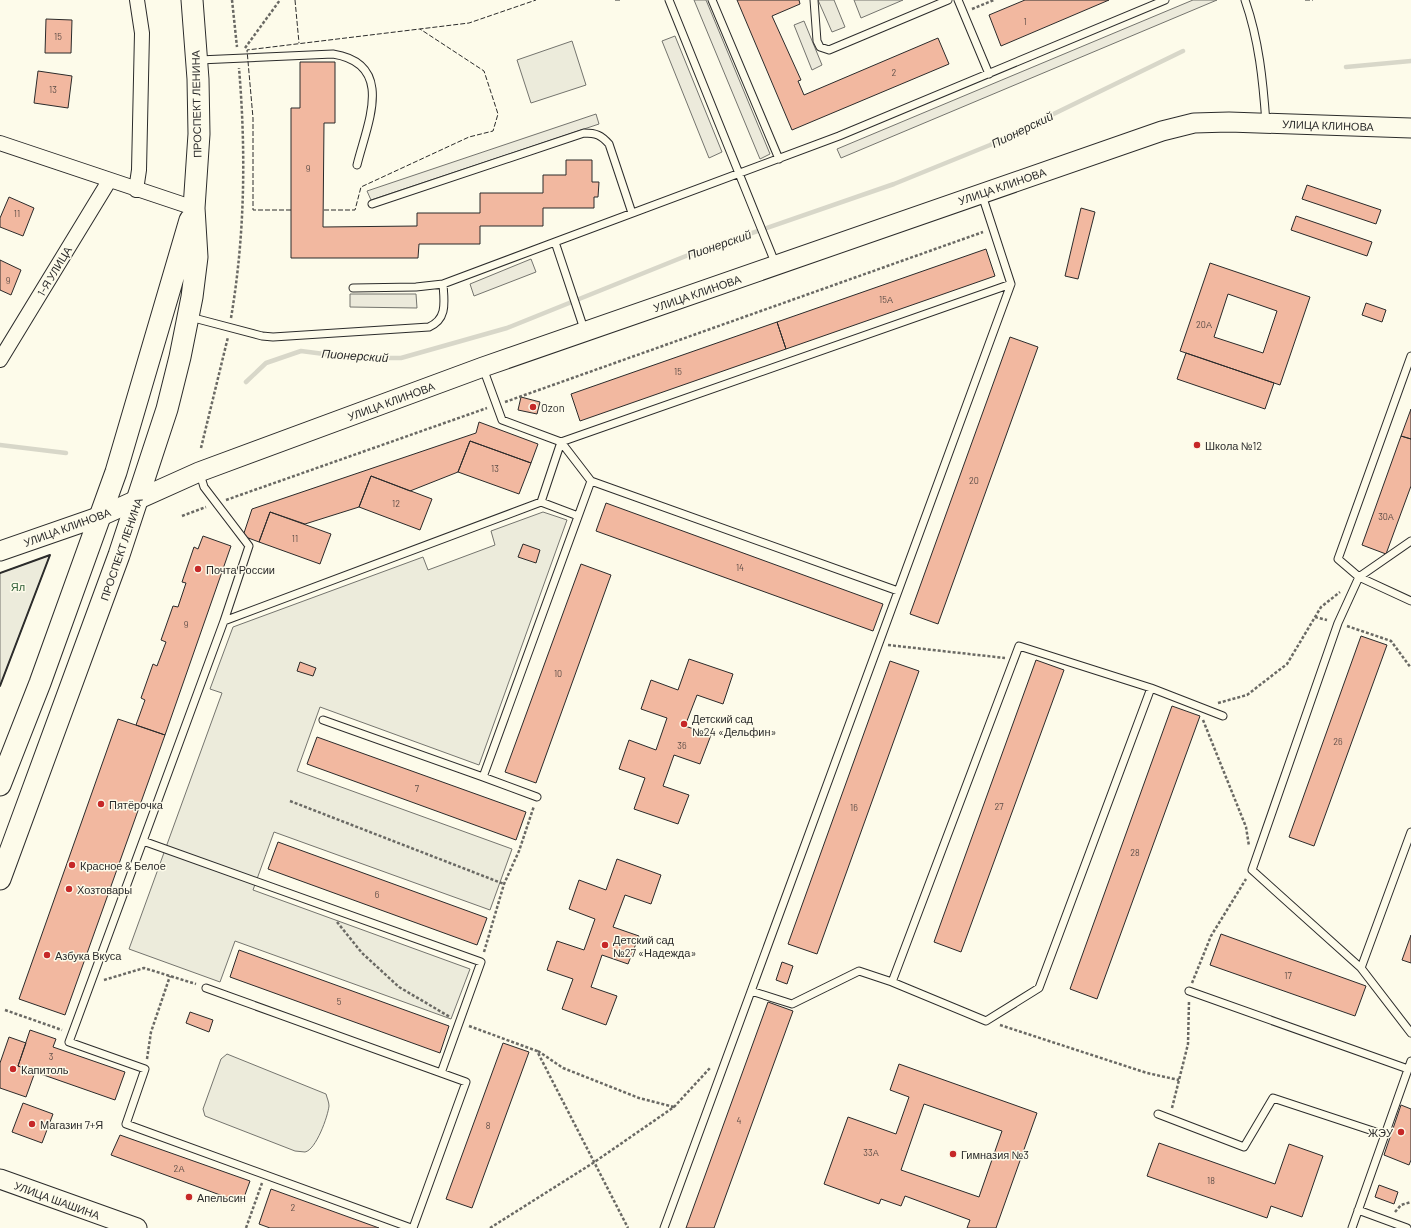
<svg xmlns="http://www.w3.org/2000/svg" width="1411" height="1228" viewBox="0 0 1411 1228" font-family="Barlow,sans-serif">
<style>
.green{fill:#ecebdb;stroke:#74746e}
.parking{fill:#eceadb;stroke:#74746e}
.lines{fill:none;stroke-linecap:round;stroke-linejoin:round}
.stream{stroke:#d8d7c9;stroke-width:4.5}
.building{fill:#f2b8a0;stroke:#2b2b2b;fill-rule:evenodd}
.lane-casing{stroke:#2b2b2b;stroke-width:9}
.street-casing{stroke:#2b2b2b;stroke-width:16}
.secondary-casing{stroke:#2b2b2b;stroke-width:21}
.primary-casing{stroke:#2b2b2b;stroke-width:23}
.path{stroke:#6a6964;stroke-width:2.5;stroke-dasharray:3 2;stroke-linecap:butt}
.lane{stroke:#fdfbea;stroke-width:7}
.street{stroke:#fdfbea;stroke-width:14}
.secondary{stroke:#fdfbea;stroke-width:19}
.primary{stroke:#fdfbea;stroke-width:21}
.fence{stroke:#2b2b2b;stroke-width:1;stroke-dasharray:5 2;stroke-linecap:butt}
.wall{stroke:#2b2b2b;stroke-width:2}
.poi-dot{fill:#c62828;stroke:#fdfbea;stroke-width:1.5}
.labels{text-anchor:middle;dominant-baseline:central;stroke-width:3;stroke-linejoin:round;paint-order:stroke}
.number-label{font-size:9px;fill:#5d4e48}
.street-label{font-size:11px;fill:#2b2b2b;stroke:#fdfbea}
.poi-label{font-size:11px;fill:#2b2b2b;stroke:#fdfbea;text-anchor:start}
.park-label{font-size:11px;fill:#34623c;stroke:#fdfbea}
.water-label{font-size:12px;font-style:italic;fill:#2b2b2b;stroke:#fdfbea}
</style>
<rect width="100%" height="100%" fill="#fdfbea"/>
<path class="green" d="M 854,0 L 903,0 L 861,18 Z
M 572,41 L 586,85 L 531,103 L 517,60 Z
M 543,512 L 567,520 L 479,765 L 320,707 L 297,771 L 512,849 L 490,910 L 274,832 L 253,890 L 470,969 L 451,1019 L 235,941 L 220,982 L 129,949 L 222,693 L 210,689 L 233,627 L 423,557 L 428,570 L 495,545 L 491,531 Z
M 50,555 L 0,686 L 0,573 Z
M 227,1054 L 326,1094 C 327,1098 329,1102 329,1106 C 328,1116 316,1150 305,1152 C 302,1152 298,1151 295,1151 L 205,1116 L 203,1109 L 221,1059 Z"/>
<path class="parking" d="M 694,0 L 706,0 L 770,154 L 760,159 Z
M 818,0 L 834,0 L 845,27 L 832,32 Z
M 1193,0 L 1217,0 L 841,158 L 837,149 Z
M 804,21 L 822,65 L 812,70 L 794,25 Z
M 675,36 L 722,152 L 709,158 L 662,41 Z
M 596,114 L 599,124 L 371,200 L 367,191 Z
M 531,259 L 536,272 L 474,296 L 470,284 Z
M 350,294 L 416,294 L 417,308 L 350,307 Z"/>
<g class="lines">
<path class="stream" d="M 1346,67 L 1411,61
M 246,382 L 266,363 L 301,351 L 355,358 L 401,358 L 507,328 L 691,254 L 894,184 L 990,145 L 1183,51
M 0,445 L 66,453"/>
</g>
<path class="building" d="M 737,0 L 799,0 L 800,4 L 772,16 L 801,80 L 798,81 L 804,95 L 938,38 L 949,64 L 792,130 Z
M 1025,0 L 1109,0 L 1001,46 L 989,15 Z
M 46,19 L 72,20 L 71,53 L 45,53 Z
M 300,62 L 335,62 L 335,123 L 324,123 L 323,227 L 417,226 L 417,213 L 480,213 L 480,193 L 543,193 L 543,175 L 566,175 L 566,160 L 592,160 L 592,182 L 599,182 L 598,197 L 594,197 L 594,208 L 543,208 L 543,226 L 480,226 L 480,244 L 419,244 L 418,258 L 291,258 L 291,108 L 300,108 Z
M 38,71 L 72,76 L 68,108 L 34,103 Z
M 1307,185 L 1381,210 L 1376,224 L 1302,199 Z
M 9,197 L 34,208 L 23,236 L 0,227 L 0,218 Z
M 1081,208 L 1095,212 L 1078,279 L 1065,276 Z
M 1296,216 L 1372,242 L 1367,256 L 1291,230 Z
M 986,249 L 995,276 L 786,349 L 777,322 Z
M 0,260 L 21,270 L 11,295 L 0,290 Z
M 1210,263 L 1310,297 L 1280,385 L 1180,351 ZM 1228,294 L 1277,311 L 1263,353 L 1214,337 Z
M 1366,303 L 1386,310 L 1382,322 L 1362,315 Z
M 777,322 L 786,349 L 580,421 L 571,394 Z
M 1010,337 L 1038,347 L 938,624 L 910,614 Z
M 1186,353 L 1274,383 L 1265,409 L 1177,379 Z
M 521,397 L 540,402 L 537,414 L 518,410 Z
M 1411,409 L 1411,439 L 1401,436 Z
M 479,422 L 538,444 L 531,463 L 470,441 L 458,472 L 410,491 L 371,476 L 359,507 L 305,524 L 270,512 L 259,542 L 243,536 L 252,509 L 476,433 Z
M 1401,436 L 1411,439 L 1411,486 L 1386,554 L 1362,545 Z
M 470,441 L 531,463 L 519,494 L 458,472 Z
M 371,476 L 432,499 L 420,530 L 359,507 Z
M 606,503 L 883,604 L 873,631 L 596,531 Z
M 270,512 L 331,534 L 320,564 L 259,542 Z
M 203,536 L 231,546 L 165,735 L 136,725 L 145,700 L 141,698 L 153,664 L 157,666 L 166,642 L 161,640 L 173,606 L 178,607 L 186,583 L 182,582 L 194,547 L 198,549 Z
M 523,544 L 540,550 L 536,563 L 518,557 Z
M 581,564 L 611,575 L 536,783 L 505,772 Z
M 1361,636 L 1387,645 L 1314,846 L 1289,837 Z
M 689,659 L 733,674 L 723,704 L 697,695 L 685,726 L 711,735 L 700,764 L 674,755 L 663,786 L 689,795 L 678,824 L 634,809 L 645,778 L 619,769 L 629,740 L 656,750 L 667,718 L 641,709 L 651,680 L 678,690 Z
M 1036,660 L 1064,670 L 961,952 L 934,942 Z
M 890,661 L 919,671 L 817,954 L 788,944 Z
M 300,662 L 316,668 L 313,676 L 297,671 Z
M 1172,706 L 1200,716 L 1097,999 L 1070,989 Z
M 118,719 L 165,735 L 65,1015 L 19,999 Z
M 317,737 L 526,812 L 516,840 L 307,764 Z
M 278,842 L 487,918 L 477,945 L 268,869 Z
M 617,859 L 661,875 L 651,904 L 625,895 L 613,927 L 639,936 L 628,964 L 602,955 L 591,987 L 617,996 L 606,1025 L 562,1009 L 573,979 L 547,970 L 557,941 L 584,950 L 595,919 L 569,909 L 579,880 L 606,890 Z
M 1221,934 L 1366,986 L 1355,1016 L 1210,965 Z
M 1411,935 L 1411,963 L 1402,960 Z
M 239,950 L 449,1026 L 440,1053 L 230,977 Z
M 782,962 L 793,966 L 787,984 L 776,980 Z
M 768,1002 L 793,1011 L 714,1228 L 686,1228 Z
M 190,1012 L 213,1020 L 209,1032 L 186,1023 Z
M 30,1030 L 56,1039 L 53,1047 L 125,1072 L 115,1100 L 18,1066 Z
M 9,1037 L 26,1043 L 18,1066 L 35,1072 L 26,1097 L 0,1088 L 0,1063 Z
M 503,1043 L 529,1052 L 472,1208 L 446,1199 Z
M 899,1064 L 1037,1113 L 996,1228 L 967,1228 L 970,1220 L 905,1196 L 901,1206 L 881,1199 L 879,1204 L 824,1184 L 848,1117 L 896,1134 L 909,1097 L 890,1090 ZM 924,1104 L 1002,1131 L 979,1197 L 901,1170 Z
M 23,1103 L 53,1114 L 42,1143 L 12,1132 Z
M 1401,1105 L 1411,1109 L 1411,1160 L 1409,1165 L 1384,1155 Z
M 120,1135 L 250,1181 L 242,1203 L 111,1155 Z
M 1159,1143 L 1275,1184 L 1289,1144 L 1323,1156 L 1302,1217 L 1271,1206 L 1267,1218 L 1147,1176 Z
M 1379,1185 L 1398,1192 L 1394,1204 L 1375,1197 Z
M 271,1189 L 379,1228 L 270,1228 L 259,1224 Z"/>
<g class="lines">
<g class="lane-casing">
<path id="lane" d="M 669,0 L 776,265
M 712,0 L 779,159
M 814,0 L 817,41 L 820,47 L 829,50 L 948,0
M 958,0 L 989,74
M 1245,0 C 1259,40 1263,81 1266,123
M 199,60 L 333,54 C 396,64 367,124 357,165
M 372,204 L 584,133 C 596,133 601,135 609,144 L 632,213
M 353,288 L 416,287 L 443,284 L 555,242
M 190,317 L 262,336 L 273,337 L 429,327 C 448,319 444,301 443,284
M 585,332 L 555,242 L 839,136 L 1165,0
M 1411,356 L 1338,559 L 1359,577 L 1411,601
M 483,368 L 502,420 L 561,442 L 541,502
M 200,474 L 204,487 L 249,546 L 224,621
M 898,591 L 591,481 L 561,442 L 1011,284
M 323,720 L 483,777
M 537,797 L 483,777 L 591,481
M 1411,832 L 1361,968 L 1411,1033
M 143,841 L 481,962 L 441,1073
M 1361,968 L 1252,870 L 1338,623 L 1359,577 L 1411,541
M 892,982 L 1019,646 L 1151,688 L 1223,716
M 206,988 L 466,1082 L 413,1228
M 751,991 L 792,1004 L 859,971 L 892,982 L 986,1021 L 1039,988 L 1151,688
M 1189,991 L 1408,1069
M 1158,1114 L 1244,1147 L 1273,1098 L 1385,1135
M 1358,1210 L 1407,1228
M 411,1228 L 126,1124 L 145,1069 L 69,1042 L 224,621 L 541,502 L 578,516
M 664,1228 L 1011,284 L 982,195
M 1352,1228 L 1411,1061"/>
</g>
<g class="street-casing">
<path id="street" d="M 0,143 L 194,208
M 136,190 L 139,170 L 142,33 L 137,0
M 0,360 L 109,181"/>
</g>
<g class="secondary-casing">
<path id="secondary" d="M 0,551 L 101,516 L 199,472 L 483,367 L 1162,131 L 1194,123 L 1229,122 L 1411,128
M 0,1179 L 137,1228"/>
</g>
<g class="primary-casing">
<path id="primary" d="M 0,785 L 40,683 L 116,472 L 190,220
M 0,879 L 119,555 L 167,409 L 180,357 L 192,297 L 197,257 L 194,208 L 199,134 L 198,79 L 192,0"/>
</g>
<path class="path" d="M 232,0 L 237,47
M 972,9 L 994,0
M 245,48 L 280,0
M 231,318 C 245,235 246,152 239,68
M 505,402 L 983,232
M 201,448 L 228,337
M 226,500 L 487,408
M 182,516 L 206,507
M 1315,617 L 1327,620
M 1347,626 L 1391,641 L 1411,668
M 888,645 L 1005,658
M 1218,703 L 1247,695 L 1287,664 L 1321,607 L 1340,592
M 1203,720 L 1246,827 L 1249,846
M 290,801 L 504,884
M 337,922 L 362,953 L 399,987 L 450,1017
M 484,952 L 504,884 L 519,851 L 534,806
M 104,980 L 144,968 L 196,984
M 1192,983 L 1211,936 L 1246,879
M 5,1010 L 62,1030
M 1000,1025 L 1147,1073 L 1179,1080
M 469,1026 L 537,1051 L 628,1228
M 538,1051 L 563,1068 L 639,1098 L 674,1107
M 147,1059 L 151,1032 L 170,976
M 1172,1108 L 1188,1044 L 1189,1001
M 1395,1212 L 1401,1205 L 1411,1202
M 246,1228 L 262,1183
M 490,1228 L 593,1163 L 674,1107 L 710,1068"/>
<use href="#lane" class="lane"/>
<use href="#street" class="street"/>
<use href="#secondary" class="secondary"/>
<use href="#primary" class="primary"/>
<path class="fence" d="M 295,0 L 299,43
M 615,0 L 621,0
M 1305,0 L 1313,0
M 291,210 L 253,210 L 253,118 L 247,50 L 469,23 L 536,0
M 324,210 L 355,210 L 361,187 L 469,137 L 493,131 L 498,114 L 484,71 L 420,29"/>
<path class="wall" d="M 0,573 L 50,555 L 0,686"/>
</g>
<g class="poi-dot">
<circle cx="533" cy="407" r="4"/>
<circle cx="1197" cy="445" r="4"/>
<circle cx="198" cy="569" r="4"/>
<circle cx="684" cy="724" r="4"/>
<circle cx="101" cy="804" r="4"/>
<circle cx="72" cy="865" r="4"/>
<circle cx="69" cy="889" r="4"/>
<circle cx="605" cy="945" r="4"/>
<circle cx="47" cy="955" r="4"/>
<circle cx="13" cy="1069" r="4"/>
<circle cx="32" cy="1124" r="4"/>
<circle cx="1401" cy="1132" r="4"/>
<circle cx="953" cy="1154" r="4"/>
<circle cx="189" cy="1197" r="4"/>
</g>
<g class="labels">
<g class="number-label">
<text x="1025" y="21">1</text>
<text x="58" y="36">15</text>
<text x="894" y="72">2</text>
<text x="53" y="89">13</text>
<text x="308" y="168">9</text>
<text x="17" y="213">11</text>
<text x="8" y="280">9</text>
<text x="886" y="299">15А</text>
<text x="1204" y="324">20А</text>
<text x="678" y="371">15</text>
<text x="495" y="468">13</text>
<text x="974" y="480">20</text>
<text x="396" y="503">12</text>
<text x="1386" y="516">30А</text>
<text x="295" y="538">11</text>
<text x="740" y="567">14</text>
<text x="186" y="624">9</text>
<text x="558" y="673">10</text>
<text x="1338" y="741">26</text>
<text x="682" y="745">36</text>
<text x="417" y="788">7</text>
<text x="999" y="806">27</text>
<text x="854" y="807">16</text>
<text x="1135" y="852">28</text>
<text x="377" y="894">6</text>
<text x="1288" y="975">17</text>
<text x="339" y="1001">5</text>
<text x="51" y="1056">3</text>
<text x="739" y="1120">4</text>
<text x="488" y="1125">8</text>
<text x="871" y="1152">33А</text>
<text x="179" y="1168">2А</text>
<text x="1211" y="1180">18</text>
<text x="293" y="1207">2</text>
</g>
<g class="street-label">
<text transform="translate(196 104) rotate(-91)">ПРОСПЕКТ ЛЕНИНА</text>
<text transform="translate(1328 125) rotate(2)">УЛИЦА КЛИНОВА</text>
<text transform="translate(1002 186) rotate(-19)">УЛИЦА КЛИНОВА</text>
<text transform="translate(54 271) rotate(-59)">1-Я УЛИЦА</text>
<text transform="translate(697 293) rotate(-19)">УЛИЦА КЛИНОВА</text>
<text transform="translate(391 401) rotate(-20)">УЛИЦА КЛИНОВА</text>
<text transform="translate(67 527) rotate(-20)">УЛИЦА КЛИНОВА</text>
<text transform="translate(121 549) rotate(-71)">ПРОСПЕКТ ЛЕНИНА</text>
<text transform="translate(57 1200) rotate(20)">УЛИЦА ШАШИНА</text>
</g>
<g class="poi-label">
<text x="541" y="407">Ozon</text>
<text x="1205" y="445">Школа №12</text>
<text x="206" y="569">Почта России</text>
<text x="692" y="718">Детский сад<tspan x="692" dy="13">№24 «Дельфин»</tspan></text>
<text x="109" y="804">Пятёрочка</text>
<text x="80" y="865">Красное &amp; Белое</text>
<text x="77" y="889">Хозтовары</text>
<text x="613" y="939">Детский сад<tspan x="613" dy="13">№27 «Надежда»</tspan></text>
<text x="55" y="955">Азбука Вкуса</text>
<text x="21" y="1069">Капитоль</text>
<text x="40" y="1124">Магазин 7+Я</text>
<text x="1393" y="1132" text-anchor="end">ЖЭУ</text>
<text x="961" y="1154">Гимназия №3</text>
<text x="197" y="1197">Апельсин</text>
</g>
<g class="park-label">
<text x="18" y="586">Ял</text>
</g>
<g class="water-label">
<text transform="translate(1022 129) rotate(-26)">Пионерский</text>
<text transform="translate(719 244) rotate(-19)">Пионерский</text>
<text transform="translate(355 355) rotate(4)">Пионерский</text>
</g>
</g>
</svg>
